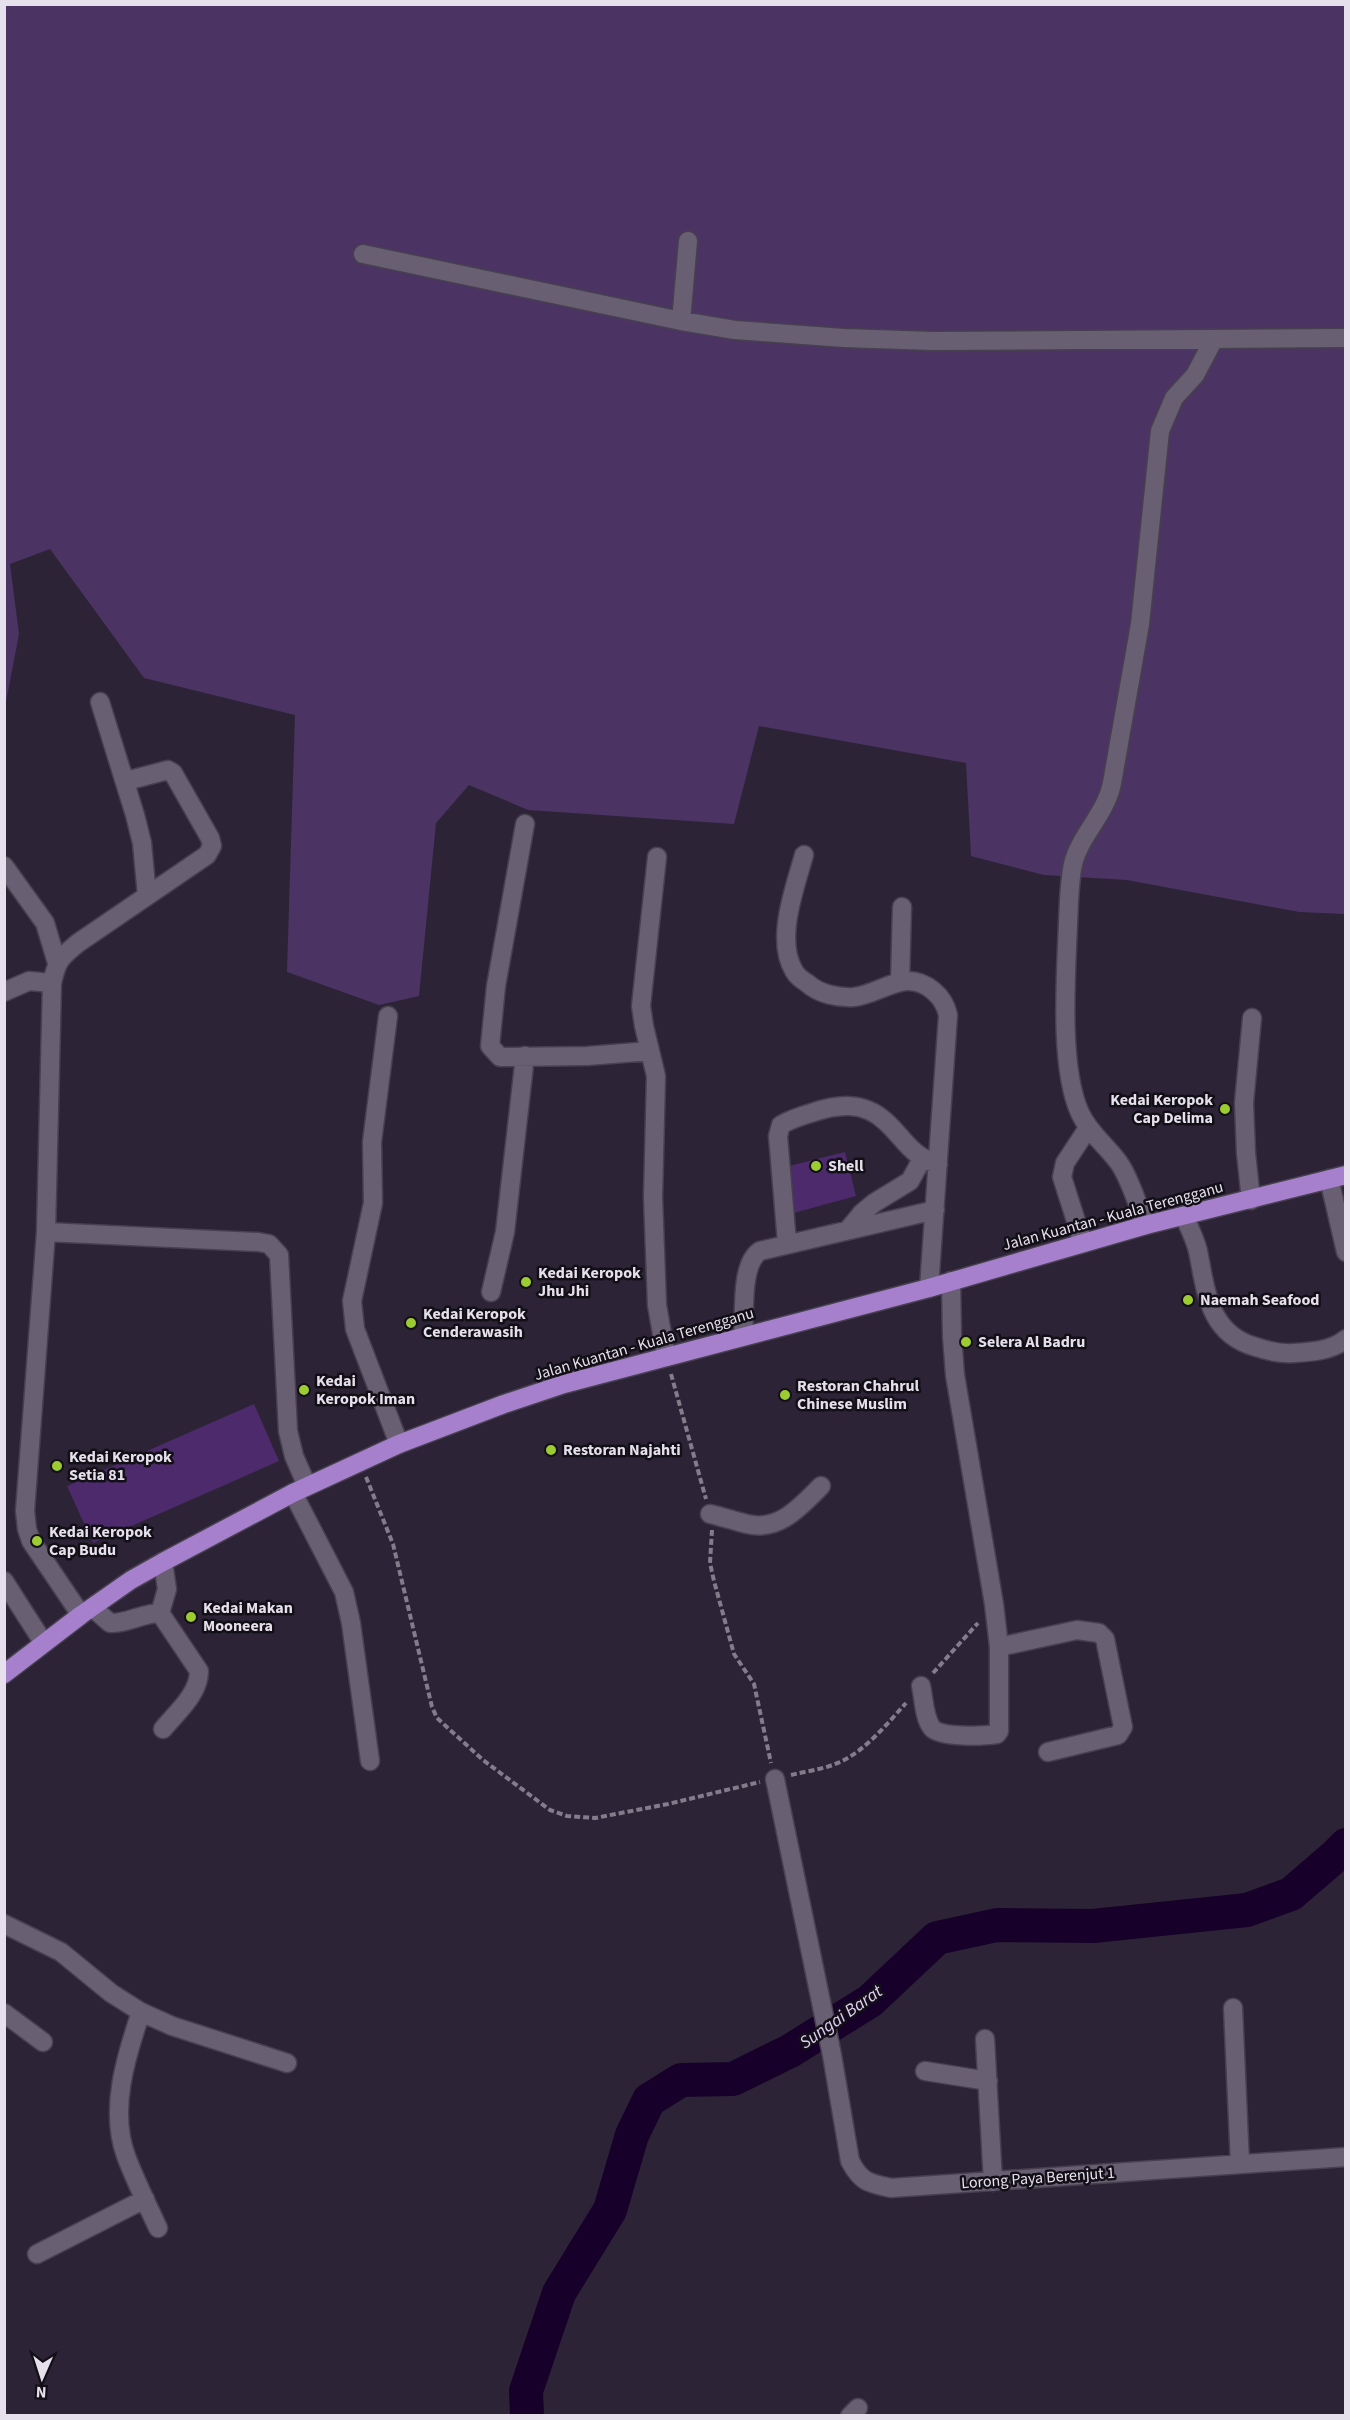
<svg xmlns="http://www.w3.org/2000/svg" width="1350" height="2420" viewBox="0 0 1350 2420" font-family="'Source Sans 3',sans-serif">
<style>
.green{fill:#4b3463}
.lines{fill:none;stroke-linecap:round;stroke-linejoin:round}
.river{stroke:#17002a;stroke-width:34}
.building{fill:#4c2a6b}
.minor-casing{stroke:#47404f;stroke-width:21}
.highway-casing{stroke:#47404f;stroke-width:21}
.path{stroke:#837c8b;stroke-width:4;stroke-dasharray:6 3;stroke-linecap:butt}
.minor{stroke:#685f73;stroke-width:18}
.highway{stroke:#a680cd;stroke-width:18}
.poi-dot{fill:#9ccb32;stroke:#130f17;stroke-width:2}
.labels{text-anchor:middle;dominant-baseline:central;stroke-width:5;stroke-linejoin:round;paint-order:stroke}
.poi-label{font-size:16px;font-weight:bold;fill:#e5e0ec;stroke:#130f17;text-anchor:start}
.street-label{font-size:16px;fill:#e5e0ec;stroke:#130f17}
.water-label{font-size:18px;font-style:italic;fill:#e0cef6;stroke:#130f17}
</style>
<rect width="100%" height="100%" fill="#2c2436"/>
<path class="green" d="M 5,5 L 1345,5 L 1345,914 L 1299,912 L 1127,880 L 1044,875 L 971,856 L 966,763 L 759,726 L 734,824 L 528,810 L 469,785 L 436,823 L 419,996 L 379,1005 L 287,972 L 295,715 L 144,678 L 50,549 L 10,564 L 19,634 L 5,707 Z"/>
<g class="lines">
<path class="river" d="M 527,2416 L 526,2391 L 559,2293 L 610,2210 L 632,2135 L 649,2100 L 681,2080 L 733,2079 L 790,2051 L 870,2001 L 937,1938 L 997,1925 L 1093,1926 L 1247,1910 L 1291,1894 L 1334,1857 L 1346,1845"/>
</g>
<path class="building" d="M 845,1152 L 856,1196 L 790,1214 L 781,1168 Z
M 254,1404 L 279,1461 L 93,1543 L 67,1486 Z"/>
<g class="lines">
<g class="minor-casing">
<path id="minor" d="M 363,254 L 681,321 L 735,330 L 844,338 L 933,341 L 1346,338
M 681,321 L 688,241
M 100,702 L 135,815 L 142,843 L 147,896
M 525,824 L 496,986 L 490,1046 L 500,1057 L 587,1056 L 650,1051
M 804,855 C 795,888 775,939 794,971 C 797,976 802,980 807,983 C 819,994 838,998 854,997 C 872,995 888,983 906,981 C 926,980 944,996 948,1015 L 929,1288
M 657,857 L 641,1006 L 644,1026 L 656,1076 L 653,1197 L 657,1305 L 666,1357
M 4,866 L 45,923 L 57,963
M 900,982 L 902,907
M 4,992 L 29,981 L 52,983
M 388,1016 L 372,1142 L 373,1203 L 352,1301 L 355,1329 L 399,1444
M 1329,1179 L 1346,1252
M 1251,1200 L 1246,1153 L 1244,1103 L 1252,1018
M 1184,1216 C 1189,1227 1195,1239 1198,1251 C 1206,1292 1209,1334 1256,1347 C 1268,1351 1280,1354 1293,1353 C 1311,1352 1331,1351 1346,1339
M 1146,1225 C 1138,1207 1130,1178 1119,1163 C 1106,1145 1089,1133 1080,1113 C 1059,1067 1066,975 1068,923 C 1069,904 1069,883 1073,864 C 1080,835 1106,814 1112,783 L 1140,624 L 1160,431 L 1174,398 L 1195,375 L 1214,339
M 848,1230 L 862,1213 L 874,1203 L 910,1181 L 922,1159
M 46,1232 L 258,1242 L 269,1244 L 279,1255 L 288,1431 L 294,1456 L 307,1486
M 787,1243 L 778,1136 L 781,1125 C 791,1119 801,1116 811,1113 C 838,1104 863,1101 885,1121 C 905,1139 910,1156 938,1164
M 1083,1243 L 1062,1177 L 1065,1163 L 1088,1128
M 491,1292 L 505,1232 L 525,1056
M 743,1336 C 745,1314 740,1264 760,1251 L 935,1210
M 293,1493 L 344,1592 L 351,1623 L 370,1761
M 710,1514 C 723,1517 735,1521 747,1524 C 779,1532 801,1506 821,1486
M 4,1581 L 43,1642
M 93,1608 L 110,1623 C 127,1624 142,1613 160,1613 L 199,1671 C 199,1694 177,1712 163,1729
M 160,1613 L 167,1589 L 163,1562
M 81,1615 L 31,1541 L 27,1529 L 25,1511 L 46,1232 L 52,983 C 57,960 60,958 78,943 L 207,855 L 212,846 L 210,838 L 173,773 L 168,770 L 126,781
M 999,1647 L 1077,1630 L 1099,1633 L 1105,1639 L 1123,1727 L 1118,1735 L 1048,1752
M 921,1686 C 924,1699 924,1718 932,1728 C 940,1738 984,1736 997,1734 L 999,1731 L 999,1647 L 994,1604 L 955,1375 L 952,1336 L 951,1281
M 775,1779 L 832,2055 L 850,2161 C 861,2182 868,2183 891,2188 L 1346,2157
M 4,1924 L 61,1952 L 111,1993 L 141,2012 L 172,2026 L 287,2063
M 1233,2008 L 1240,2164
M 141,2012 C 126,2056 109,2110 126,2156 C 135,2180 147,2204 158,2228
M 4,2013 L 43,2042
M 985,2039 L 993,2182
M 925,2071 L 988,2081
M 37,2254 L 145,2199
M 850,2416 L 858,2408"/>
</g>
<g class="highway-casing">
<path id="highway" d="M 4,1674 L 81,1615 L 131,1580 L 163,1562 L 293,1493 L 399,1444 L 504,1404 L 564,1384 L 929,1288 L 1146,1225 L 1346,1175"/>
</g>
<path class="path" d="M 671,1374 L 706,1499
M 366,1477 L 393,1544 L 432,1707 L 437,1718 L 483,1760 L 550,1810 L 567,1816 L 595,1818 L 668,1804 L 760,1782
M 712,1530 L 710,1563 L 714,1581 L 734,1654 L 754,1684 L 771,1763
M 933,1673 L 978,1623
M 791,1775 C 807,1771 825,1769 840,1762 C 866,1750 887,1724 906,1703"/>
<use href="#minor" class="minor"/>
<use href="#highway" class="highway"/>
</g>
<g class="poi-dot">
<circle cx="1225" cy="1109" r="6"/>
<circle cx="816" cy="1166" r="6"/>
<circle cx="526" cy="1282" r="6"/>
<circle cx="1188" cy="1300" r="6"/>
<circle cx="411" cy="1323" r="6"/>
<circle cx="966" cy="1342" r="6"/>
<circle cx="304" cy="1390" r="6"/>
<circle cx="785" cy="1395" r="6"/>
<circle cx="551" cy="1450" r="6"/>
<circle cx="57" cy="1466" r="6"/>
<circle cx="37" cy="1541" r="6"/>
<circle cx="191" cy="1617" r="6"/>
</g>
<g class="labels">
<g class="poi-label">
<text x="1213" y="1100" text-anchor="end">Kedai Keropok<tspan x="1213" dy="18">Cap Delima</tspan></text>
<text x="828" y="1166">Shell</text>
<text x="538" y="1273">Kedai Keropok<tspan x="538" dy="18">Jhu Jhi</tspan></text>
<text x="1200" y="1300">Naemah Seafood</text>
<text x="423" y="1314">Kedai Keropok<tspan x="423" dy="18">Cenderawasih</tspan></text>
<text x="978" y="1342">Selera Al Badru</text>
<text x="316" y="1381">Kedai<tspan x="316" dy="18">Keropok Iman</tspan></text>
<text x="797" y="1386">Restoran Chahrul<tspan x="797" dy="18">Chinese Muslim</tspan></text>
<text x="563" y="1450">Restoran Najahti</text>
<text x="69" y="1457">Kedai Keropok<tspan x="69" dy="18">Setia 81</tspan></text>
<text x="49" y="1532">Kedai Keropok<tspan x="49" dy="18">Cap Budu</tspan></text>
<text x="203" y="1608">Kedai Makan<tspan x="203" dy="18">Mooneera</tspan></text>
</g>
<g class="street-label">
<text transform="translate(1113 1216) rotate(-15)">Jalan Kuantan - Kuala Terengganu</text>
<text transform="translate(644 1344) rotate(-16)">Jalan Kuantan - Kuala Terengganu</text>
<text transform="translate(1038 2178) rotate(-4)">Lorong Paya Berenjut 1</text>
</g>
<g class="water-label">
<text transform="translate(841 2017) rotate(-35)">Sungai Barat</text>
</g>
</g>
<rect width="1350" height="2420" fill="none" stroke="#e5e0ec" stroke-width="12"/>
<g transform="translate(42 2378) rotate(183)" stroke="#130f17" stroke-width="4.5" paint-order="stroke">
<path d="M0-4.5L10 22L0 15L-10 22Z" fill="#e5e0ec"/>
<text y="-9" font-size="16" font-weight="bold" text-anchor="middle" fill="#e5e0ec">N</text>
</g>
</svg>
